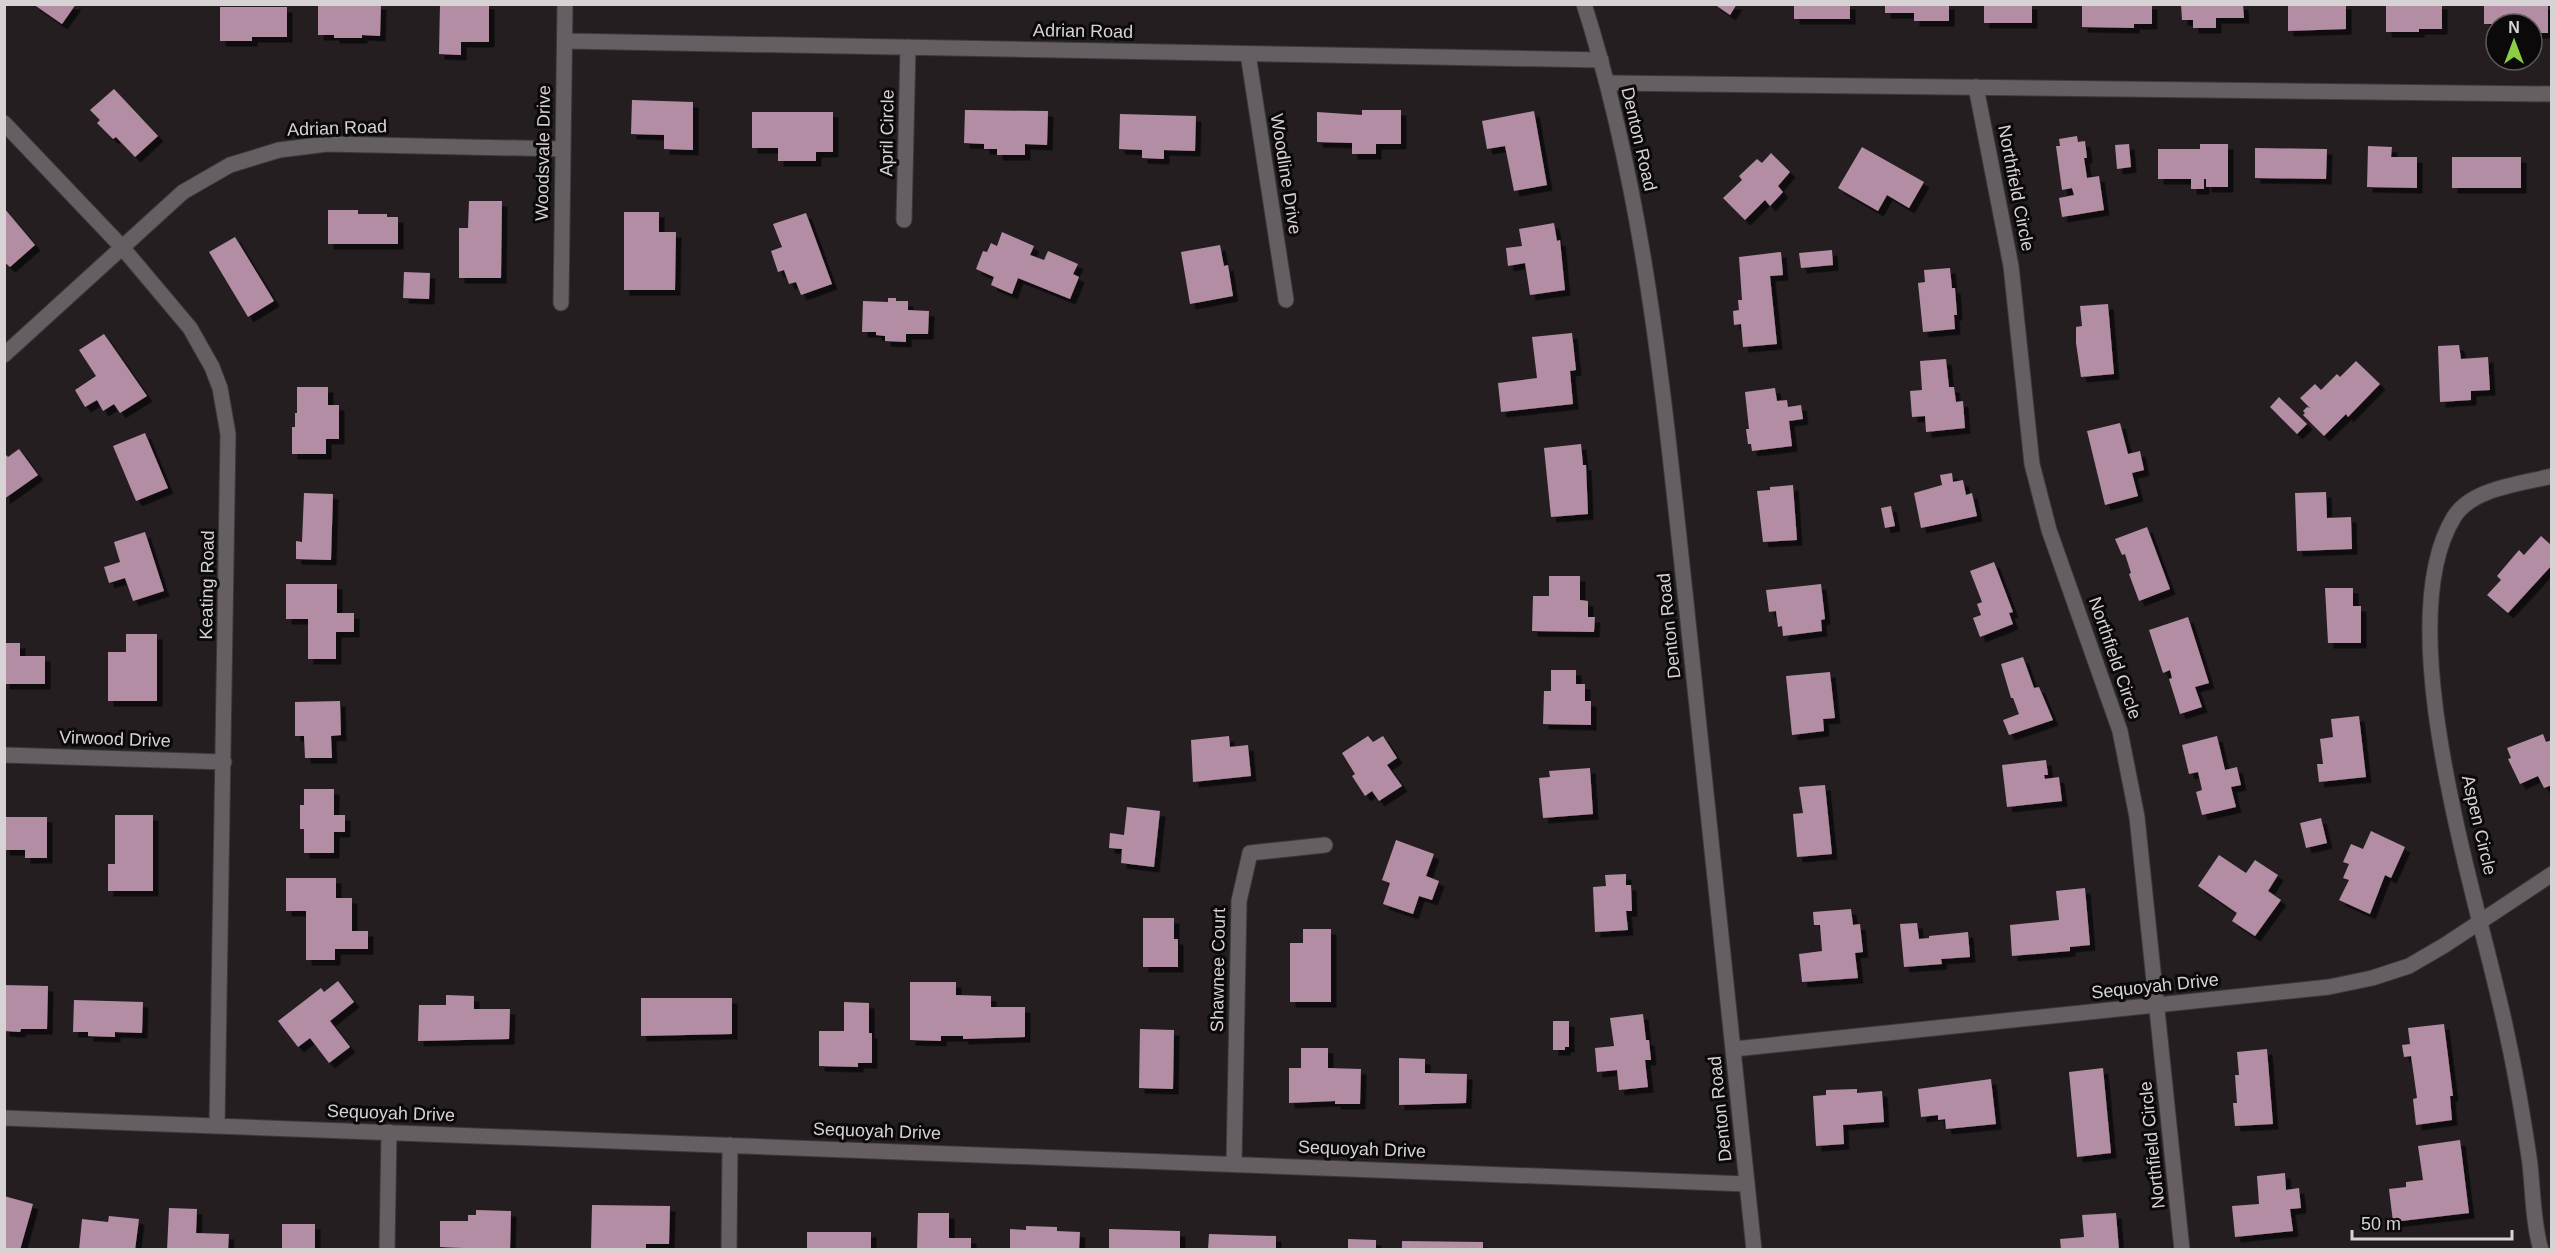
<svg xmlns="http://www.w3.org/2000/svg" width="2556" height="1254" viewBox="0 0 2556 1254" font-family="Helvetica,sans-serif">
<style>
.building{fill:#b38da3;filter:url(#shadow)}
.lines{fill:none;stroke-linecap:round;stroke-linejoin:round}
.street-casing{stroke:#3d393b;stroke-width:17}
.secondary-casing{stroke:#3d393b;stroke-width:17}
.street{stroke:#655e62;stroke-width:15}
.secondary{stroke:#655e62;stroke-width:15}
.labels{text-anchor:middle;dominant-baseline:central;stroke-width:6;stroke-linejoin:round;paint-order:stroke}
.street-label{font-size:18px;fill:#d7d3d5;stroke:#0b090a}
</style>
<defs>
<filter id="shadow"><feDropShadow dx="5.5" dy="5.5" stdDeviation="0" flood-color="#0009"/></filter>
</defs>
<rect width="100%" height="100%" fill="#241e21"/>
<path class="building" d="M 33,4 L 76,4 L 62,24 Z
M 318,4 L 381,4 L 380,36 L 362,35 L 362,38 L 334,38 L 334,35 L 318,35 Z
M 440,4 L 489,4 L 489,42 L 461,42 L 461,55 L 439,54 Z
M 1714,4 L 1737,4 L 1730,15 Z
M 1794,4 L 1850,4 L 1850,19 L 1794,19 Z
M 1885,4 L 1949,4 L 1949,21 L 1914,21 L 1914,13 L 1885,13 Z
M 1984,4 L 2032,4 L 2032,23 L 1984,23 Z
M 2082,4 L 2152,4 L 2152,24 L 2134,24 L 2134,28 L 2082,27 Z
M 2181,4 L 2243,4 L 2244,18 L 2216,18 L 2216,28 L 2193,28 L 2193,20 L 2182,20 Z
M 2288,4 L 2346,4 L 2346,29 L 2288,31 Z
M 2386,4 L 2442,4 L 2442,29 L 2419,29 L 2419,32 L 2386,32 Z
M 2484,4 L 2548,4 L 2548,33 L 2532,33 L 2532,24 L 2484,24 Z
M 220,7 L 287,7 L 287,37 L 252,37 L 252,41 L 220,41 Z
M 114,89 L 158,136 L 135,157 L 116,137 L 113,139 L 97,123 L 100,120 L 90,110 Z
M 632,100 L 693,102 L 693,150 L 664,149 L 664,135 L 631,134 Z
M 965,110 L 1048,111 L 1047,145 L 1025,144 L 1025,155 L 997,155 L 997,149 L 984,149 L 984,144 L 964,143 Z
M 1362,110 L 1401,110 L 1401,144 L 1376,144 L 1376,154 L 1352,154 L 1352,143 L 1317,142 L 1317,112 L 1362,115 Z
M 1534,111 L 1547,185 L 1514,191 L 1505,146 L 1487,149 L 1482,121 Z
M 752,112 L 833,112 L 833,152 L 816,152 L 816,161 L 778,161 L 778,148 L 752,148 Z
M 1120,114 L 1196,116 L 1195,151 L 1164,150 L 1164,159 L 1142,158 L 1142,150 L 1119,149 Z
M 2077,136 L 2078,142 L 2085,141 L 2087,158 L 2084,158 L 2087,178 L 2099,176 L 2104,210 L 2062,217 L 2059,198 L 2074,195 L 2072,188 L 2062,190 L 2056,146 L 2060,146 L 2059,139 Z
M 2129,144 L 2131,167 L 2117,169 L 2115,145 Z
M 2200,144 L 2228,144 L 2228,187 L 2206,187 L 2206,179 L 2204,179 L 2204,189 L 2191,189 L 2191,179 L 2158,179 L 2158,149 L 2200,149 Z
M 2368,146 L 2392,147 L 2391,157 L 2417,157 L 2417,188 L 2367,187 Z
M 1862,147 L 1924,182 L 1909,208 L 1887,195 L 1878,211 L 1838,188 Z
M 2255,148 L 2327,149 L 2326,179 L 2255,178 Z
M 1771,153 L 1790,172 L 1778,186 L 1783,192 L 1770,206 L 1765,200 L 1745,220 L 1723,198 L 1742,180 L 1739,176 L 1757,159 L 1762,163 Z
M 2452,157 L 2521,157 L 2521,188 L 2452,188 Z
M 469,201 L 502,201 L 501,278 L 459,278 L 459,228 L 468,228 Z
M 4,208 L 35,245 L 10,267 L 4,262 Z
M 328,210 L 358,210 L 358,214 L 387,214 L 387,217 L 398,217 L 398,244 L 328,244 Z
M 624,212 L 659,212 L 659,232 L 676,232 L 675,290 L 624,290 Z
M 806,213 L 832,284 L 801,295 L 796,282 L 789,284 L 784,270 L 778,272 L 771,251 L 782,247 L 773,224 Z
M 1554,223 L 1557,241 L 1560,240 L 1565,290 L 1530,295 L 1525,263 L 1508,266 L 1506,248 L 1522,246 L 1519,229 Z
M 1002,232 L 1034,246 L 1030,255 L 1044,260 L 1048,251 L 1078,264 L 1073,274 L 1079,277 L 1070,299 L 1018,278 L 1012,294 L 991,285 L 994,277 L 976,269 L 983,251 L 987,252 L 991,243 L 997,246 Z
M 235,237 L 274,301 L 248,317 L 209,252 Z
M 1220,245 L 1224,266 L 1228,265 L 1233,296 L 1190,304 L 1181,252 Z
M 1832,250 L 1833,265 L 1801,268 L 1799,253 Z
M 1781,252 L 1783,275 L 1770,276 L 1777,344 L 1743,347 L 1741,324 L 1734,325 L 1733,311 L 1739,310 L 1738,300 L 1742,300 L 1739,257 Z
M 1950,268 L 1952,288 L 1955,288 L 1957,315 L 1954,315 L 1955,329 L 1923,332 L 1918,283 L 1925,282 L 1924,270 Z
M 404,272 L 430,273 L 429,299 L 403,298 Z
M 888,298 L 896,298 L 896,301 L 908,301 L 908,310 L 929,311 L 928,334 L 906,334 L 906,342 L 885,341 L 885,336 L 876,335 L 876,332 L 862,332 L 863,301 L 888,302 Z
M 2108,304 L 2114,374 L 2081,377 L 2076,343 L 2076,327 L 2082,326 L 2080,306 Z
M 1572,333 L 1576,370 L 1570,371 L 1573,404 L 1501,412 L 1498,383 L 1537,378 L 1532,337 Z
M 104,334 L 147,396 L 120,413 L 114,404 L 103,411 L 97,400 L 85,407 L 75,390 L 96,376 L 79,350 Z
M 2459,345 L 2461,359 L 2488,357 L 2490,390 L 2471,391 L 2471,400 L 2440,402 L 2438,346 Z
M 1946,359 L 1949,387 L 1954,387 L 1956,402 L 1963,401 L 1965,428 L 1926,432 L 1925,416 L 1912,417 L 1910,391 L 1922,390 L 1920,361 Z
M 2356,361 L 2380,384 L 2348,417 L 2346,414 L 2324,436 L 2303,415 L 2305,413 L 2303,411 L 2307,407 L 2310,408 L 2300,398 L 2315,384 L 2321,390 L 2337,374 L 2340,377 Z
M 297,387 L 328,387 L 328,405 L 339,405 L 339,439 L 326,439 L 326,454 L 292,454 L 292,427 L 295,427 L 295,413 L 297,413 Z
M 1775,388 L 1777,401 L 1787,400 L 1788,407 L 1801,405 L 1803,419 L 1789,421 L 1792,446 L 1752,451 L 1751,444 L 1748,444 L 1746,429 L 1749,429 L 1745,392 Z
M 2279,397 L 2307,424 L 2297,434 L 2270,407 Z
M 2120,423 L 2128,454 L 2140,451 L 2144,470 L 2132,473 L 2138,496 L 2105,505 L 2087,431 Z
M 145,433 L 168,488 L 136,501 L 113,446 Z
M 1581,444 L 1583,465 L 1586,465 L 1588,514 L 1551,517 L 1544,448 Z
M 19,449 L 38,475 L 4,499 L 4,453 L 8,457 Z
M 1952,473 L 1953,482 L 1963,480 L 1966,495 L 1972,493 L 1977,516 L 1921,528 L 1914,493 L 1942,485 L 1940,475 Z
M 1793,485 L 1797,540 L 1763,542 L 1757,491 L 1770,490 L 1770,487 Z
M 2326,492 L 2327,518 L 2351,517 L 2352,549 L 2297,551 L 2295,493 Z
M 304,493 L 333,494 L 331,560 L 296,559 L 296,541 L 302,542 Z
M 1891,506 L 1895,526 L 1885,528 L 1881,508 Z
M 2147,527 L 2170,589 L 2139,601 L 2129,574 L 2131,573 L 2125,554 L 2122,555 L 2115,539 Z
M 145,532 L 164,591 L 133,601 L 125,578 L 109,583 L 104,567 L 120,562 L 114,542 Z
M 2541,536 L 2552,546 L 2552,565 L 2508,613 L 2487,595 L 2501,580 L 2497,576 L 2519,550 L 2524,555 Z
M 1994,562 L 2013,612 L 2009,613 L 2013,624 L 1980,637 L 1973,618 L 1981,615 L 1977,604 L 1982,602 L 1970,571 Z
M 1549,576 L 1580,576 L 1580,600 L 1588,601 L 1588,617 L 1595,617 L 1594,632 L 1532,631 L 1533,596 L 1549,596 Z
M 286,584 L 337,584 L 337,613 L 354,613 L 354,632 L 336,632 L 336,659 L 308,659 L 308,619 L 286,619 Z
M 1821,584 L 1825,619 L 1821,620 L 1822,631 L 1783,636 L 1782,626 L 1778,627 L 1776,611 L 1769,612 L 1766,590 Z
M 2325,588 L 2353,588 L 2353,606 L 2361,606 L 2361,643 L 2328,643 Z
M 2188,617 L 2209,683 L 2195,687 L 2202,707 L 2180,714 L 2169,679 L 2172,678 L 2170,670 L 2163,673 L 2149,630 Z
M 126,634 L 157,634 L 157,701 L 108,701 L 108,652 L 126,652 Z
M 4,643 L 20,643 L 20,656 L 45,656 L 45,684 L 4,684 Z
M 2023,657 L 2034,688 L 2039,687 L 2053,720 L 2009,735 L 2003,720 L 2019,714 L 2013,698 L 2011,698 L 2001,664 Z
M 1551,670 L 1576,670 L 1576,684 L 1585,684 L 1585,701 L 1591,701 L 1591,725 L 1543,724 L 1544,691 L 1551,691 Z
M 1830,672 L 1835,718 L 1823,719 L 1824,731 L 1792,735 L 1786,676 Z
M 340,701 L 341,735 L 331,736 L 332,758 L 305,758 L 304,736 L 295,736 L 295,702 Z
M 2359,716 L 2366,777 L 2319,782 L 2317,764 L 2323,764 L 2320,739 L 2333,737 L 2331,719 Z
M 2543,734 L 2546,742 L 2552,740 L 2552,785 L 2544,788 L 2538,776 L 2520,784 L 2508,759 L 2511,758 L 2507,748 Z
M 1229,736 L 1230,747 L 1248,745 L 1251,776 L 1193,782 L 1191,740 Z
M 1368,736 L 1373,742 L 1383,736 L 1397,758 L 1387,765 L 1402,786 L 1379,801 L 1372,791 L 1365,796 L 1352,776 L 1355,774 L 1342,753 Z
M 2217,736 L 2225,770 L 2237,767 L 2241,785 L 2231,787 L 2236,807 L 2202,815 L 2196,792 L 2202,790 L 2198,772 L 2189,774 L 2182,745 Z
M 2046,760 L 2048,775 L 2044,775 L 2045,779 L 2059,777 L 2062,801 L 2007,807 L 2002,765 Z
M 1590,768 L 1593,814 L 1543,818 L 1539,778 L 1550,777 L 1549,771 Z
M 1825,785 L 1832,854 L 1797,857 L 1793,814 L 1803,813 L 1799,787 Z
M 304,789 L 334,789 L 334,815 L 345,815 L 345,832 L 334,832 L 334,853 L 304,853 L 304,829 L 300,829 L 300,805 L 304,805 Z
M 1127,807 L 1160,811 L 1154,867 L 1121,863 L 1122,849 L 1109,848 L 1110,833 L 1124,835 Z
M 115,815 L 153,815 L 153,891 L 108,891 L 108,864 L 115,864 Z
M 4,817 L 47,817 L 47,858 L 25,858 L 25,850 L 4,850 Z
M 2321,818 L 2327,843 L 2306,848 L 2300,823 Z
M 2371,831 L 2405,847 L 2391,878 L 2385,875 L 2370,914 L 2339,900 L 2349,880 L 2343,878 L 2349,864 L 2343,862 L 2351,844 L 2363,849 Z
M 1396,840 L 1434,854 L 1426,876 L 1439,881 L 1432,900 L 1419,896 L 1413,914 L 1383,904 L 1390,883 L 1382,880 Z
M 2219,855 L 2246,873 L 2255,860 L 2278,875 L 2268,891 L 2281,900 L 2255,936 L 2232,921 L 2237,913 L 2198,886 Z
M 1626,874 L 1626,885 L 1631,885 L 1632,911 L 1626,911 L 1628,930 L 1595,932 L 1593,887 L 1606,886 L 1605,875 Z
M 286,878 L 336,878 L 336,898 L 352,898 L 352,931 L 368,931 L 368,949 L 335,949 L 335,960 L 306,960 L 306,911 L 286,911 Z
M 2085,888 L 2090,945 L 2070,947 L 2070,951 L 2012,956 L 2010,925 L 2059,920 L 2056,891 Z
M 1851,909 L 1853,925 L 1860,924 L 1863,952 L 1855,953 L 1858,978 L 1802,982 L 1799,954 L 1822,951 L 1820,925 L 1814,925 L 1813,912 Z
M 1143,918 L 1174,918 L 1174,939 L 1178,939 L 1178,967 L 1143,967 Z
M 1917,923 L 1919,939 L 1929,938 L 1929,936 L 1968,932 L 1970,957 L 1941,959 L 1942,964 L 1904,967 L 1900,924 Z
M 1303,929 L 1331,929 L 1331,1002 L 1290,1002 L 1290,943 L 1303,943 Z
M 338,981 L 354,1002 L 330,1021 L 350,1047 L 329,1063 L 310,1038 L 298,1047 L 278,1021 L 321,988 L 324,992 Z
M 910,982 L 956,982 L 956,995 L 991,996 L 991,1007 L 1025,1007 L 1025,1037 L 963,1039 L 963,1036 L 941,1036 L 941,1041 L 910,1040 Z
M 4,985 L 48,986 L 47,1029 L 21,1029 L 20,1032 L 4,1031 Z
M 446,995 L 474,996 L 474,1009 L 510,1009 L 509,1039 L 418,1041 L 419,1005 L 446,1005 Z
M 641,998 L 732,998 L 732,1034 L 641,1036 Z
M 74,1000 L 143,1002 L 142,1033 L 115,1032 L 115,1037 L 88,1036 L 88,1032 L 73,1032 Z
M 844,1002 L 869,1003 L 869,1033 L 872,1033 L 872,1063 L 858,1063 L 858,1067 L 819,1066 L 819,1031 L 844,1031 Z
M 1643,1014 L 1646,1040 L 1649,1040 L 1651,1060 L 1645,1060 L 1648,1087 L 1619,1090 L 1617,1070 L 1597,1072 L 1595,1048 L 1614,1046 L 1610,1018 Z
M 1553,1021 L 1569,1021 L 1569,1047 L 1565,1047 L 1565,1050 L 1553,1050 Z
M 2444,1024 L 2453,1096 L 2450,1096 L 2452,1120 L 2416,1125 L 2413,1099 L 2417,1098 L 2411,1056 L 2404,1057 L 2402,1045 L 2410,1044 L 2408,1028 Z
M 1140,1029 L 1174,1030 L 1173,1089 L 1139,1088 Z
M 1301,1048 L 1328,1048 L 1328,1068 L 1361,1069 L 1360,1104 L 1335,1104 L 1335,1101 L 1289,1103 L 1289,1068 L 1301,1068 Z
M 2267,1049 L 2273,1124 L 2235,1126 L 2233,1103 L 2237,1103 L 2235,1075 L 2239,1075 L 2237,1052 Z
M 1399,1058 L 1425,1059 L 1425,1073 L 1467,1074 L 1466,1103 L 1399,1105 Z
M 2103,1068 L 2111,1153 L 2077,1157 L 2069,1072 Z
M 1991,1079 L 1996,1124 L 1946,1129 L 1945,1119 L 1938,1120 L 1938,1115 L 1921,1117 L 1918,1089 Z
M 1857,1089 L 1857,1093 L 1882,1091 L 1884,1122 L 1843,1125 L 1844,1144 L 1816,1146 L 1813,1096 L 1826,1095 L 1826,1090 Z
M 2460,1140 L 2469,1213 L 2393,1222 L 2389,1189 L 2406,1187 L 2406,1182 L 2423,1180 L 2418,1146 Z
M 2285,1173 L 2286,1190 L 2299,1188 L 2301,1208 L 2290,1209 L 2293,1231 L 2235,1237 L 2232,1206 L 2259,1204 L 2257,1176 Z
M 4,1196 L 33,1204 L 20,1250 L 4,1250 Z
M 592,1205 L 670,1206 L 669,1244 L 646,1244 L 646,1250 L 591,1248 Z
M 169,1208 L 197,1209 L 196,1233 L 229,1234 L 228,1250 L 167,1250 Z
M 476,1210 L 511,1211 L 510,1250 L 440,1247 L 440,1221 L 468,1221 L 468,1215 L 476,1215 Z
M 918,1213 L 949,1213 L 949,1238 L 971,1238 L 971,1250 L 917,1250 Z
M 2116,1213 L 2119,1250 L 2061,1250 L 2060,1239 L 2084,1237 L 2082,1215 Z
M 109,1216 L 139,1219 L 135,1250 L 79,1250 L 82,1219 L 108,1222 Z
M 282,1224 L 315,1224 L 315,1249 L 282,1250 Z
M 1026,1226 L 1057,1227 L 1057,1231 L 1080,1232 L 1079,1250 L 1010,1250 L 1010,1229 L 1026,1230 Z
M 1109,1229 L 1180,1231 L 1180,1250 L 1109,1250 Z
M 807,1232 L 871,1232 L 871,1250 L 807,1250 Z
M 1209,1234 L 1276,1236 L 1276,1250 L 1208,1250 Z
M 1348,1239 L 1376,1240 L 1376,1250 L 1348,1250 Z
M 1402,1241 L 1483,1242 L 1483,1250 L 1402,1250 Z"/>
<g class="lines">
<g class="street-casing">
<path id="street" d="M 565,41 L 1601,60
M 1248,54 L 1286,300
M 1607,83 L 2552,94
M 1976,87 L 2011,266 L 2032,464 L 2049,530 L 2120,731 L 2137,817 L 2182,1250
M 4,123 L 121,246 L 190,328 L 212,367 L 220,388 L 228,434 L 217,1126
M 904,220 L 908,47
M 561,303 L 565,4
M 4,355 L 183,192 L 230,165 L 279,150 L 327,144 L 563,149
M 4,755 L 224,762
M 1734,1049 L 2329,987 L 2372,978 L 2409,966 L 2445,945 L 2552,874
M 4,1118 L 1747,1184
M 1234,1164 L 1239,901 L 1250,853 L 1325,845
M 387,1250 L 389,1132
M 729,1250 L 730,1145
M 2541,1250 C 2533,1223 2533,1192 2530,1164 C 2524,1123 2517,1080 2508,1039 C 2483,913 2385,629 2454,517 C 2472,488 2521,484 2552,476"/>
</g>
<g class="secondary-casing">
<path id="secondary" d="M 1584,4 C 1646,199 1664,400 1686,602 C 1709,818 1732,1034 1754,1250"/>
</g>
<use href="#street" class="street"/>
<use href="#secondary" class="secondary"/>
</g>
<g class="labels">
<g class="street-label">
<text transform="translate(1083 31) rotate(1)">Adrian Road</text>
<text transform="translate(337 128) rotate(-2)">Adrian Road</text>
<text transform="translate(887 133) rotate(-89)">April Circle</text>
<text transform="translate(1639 139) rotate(77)">Denton Road</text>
<text transform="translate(543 153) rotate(-89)">Woodsvale Drive</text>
<text transform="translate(1286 174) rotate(81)">Woodline Drive</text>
<text transform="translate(2016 188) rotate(79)">Northfield Circle</text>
<text transform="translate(207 585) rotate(-89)">Keating Road</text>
<text transform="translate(1669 626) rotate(-96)">Denton Road</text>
<text transform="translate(2115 658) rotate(71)">Northfield Circle</text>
<text transform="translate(115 739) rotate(2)">Virwood Drive</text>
<text transform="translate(2479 825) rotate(77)">Aspen Circle</text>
<text transform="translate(1218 970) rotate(-89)">Shawnee Court</text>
<text transform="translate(2155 986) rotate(-6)">Sequoyah Drive</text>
<text transform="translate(1720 1109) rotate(-96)">Denton Road</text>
<text transform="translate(391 1113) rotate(2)">Sequoyah Drive</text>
<text transform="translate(877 1131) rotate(2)">Sequoyah Drive</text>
<text transform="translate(2152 1145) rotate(-96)">Northfield Circle</text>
<text transform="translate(1362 1149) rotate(2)">Sequoyah Drive</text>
</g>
</g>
<rect width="2556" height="1254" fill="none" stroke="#d7d3d5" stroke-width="12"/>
<g transform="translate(2514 42)"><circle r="28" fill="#0b090a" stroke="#5d5a5b" stroke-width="1.5"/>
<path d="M0-4.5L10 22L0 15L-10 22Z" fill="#8bce46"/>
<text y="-9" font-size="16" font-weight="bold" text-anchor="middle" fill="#d7d3d5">N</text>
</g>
<path d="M2352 1230v9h160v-9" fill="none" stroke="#d7d3d5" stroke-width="3"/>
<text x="2361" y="1230" font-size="18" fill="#d7d3d5" stroke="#0b090a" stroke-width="4.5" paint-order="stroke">50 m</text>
</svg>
